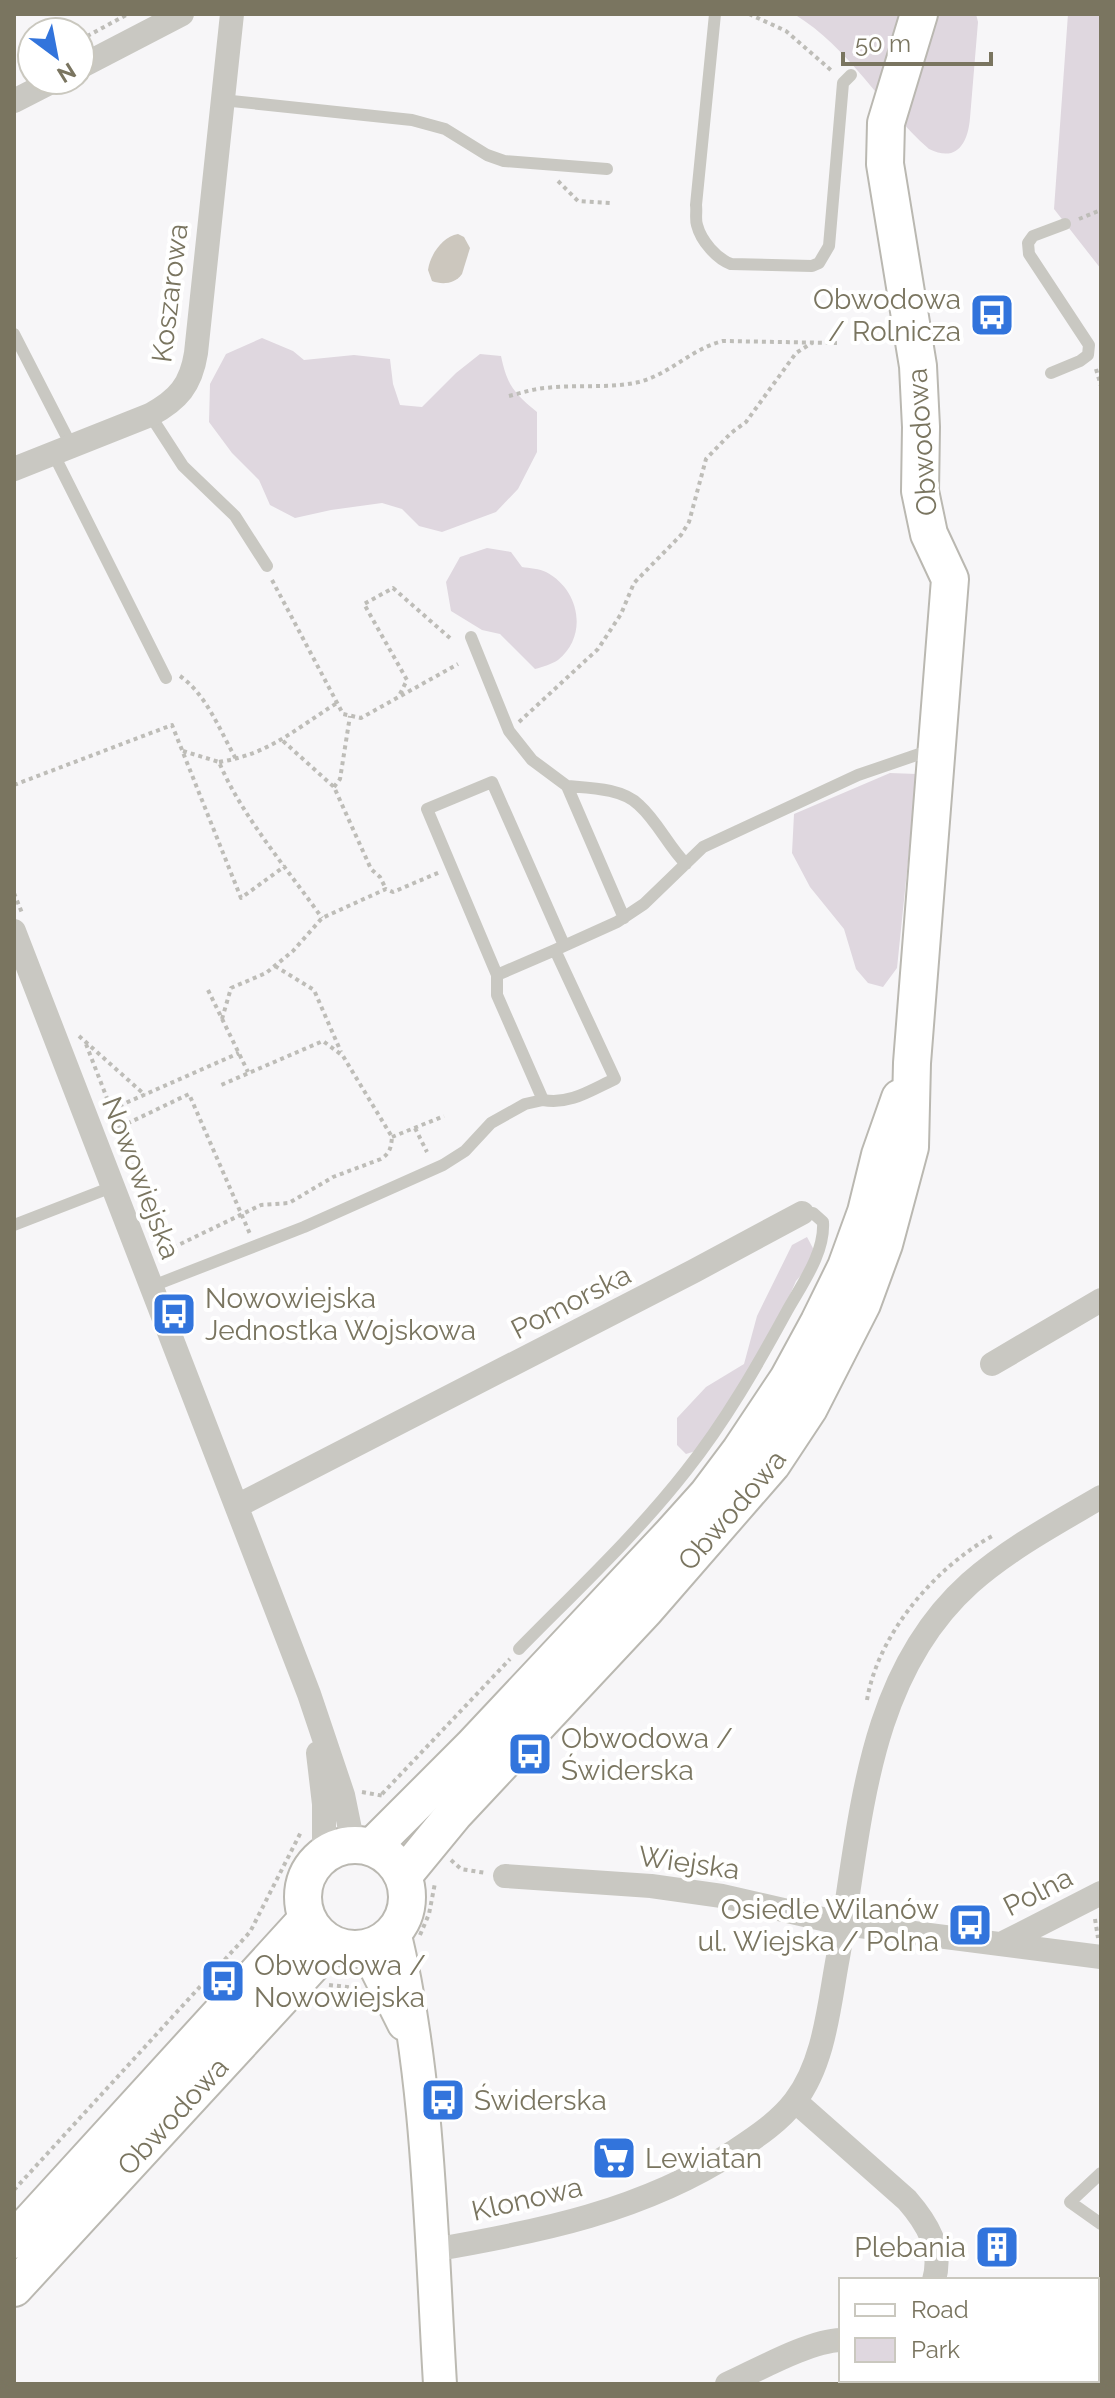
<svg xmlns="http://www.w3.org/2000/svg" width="1115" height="2398" viewBox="0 0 1115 2398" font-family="Raleway,sans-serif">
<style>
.green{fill:#dfd7df}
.water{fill:#ccc7be}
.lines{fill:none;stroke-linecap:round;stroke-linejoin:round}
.secondary-casing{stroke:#bcbab2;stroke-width:36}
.primary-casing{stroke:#bab8b1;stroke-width:40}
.path{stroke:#bebdb8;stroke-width:4;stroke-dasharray:4 4;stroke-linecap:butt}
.lane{stroke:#c9c8c2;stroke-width:12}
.street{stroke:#c9c8c2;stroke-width:24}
.secondary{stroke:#fff;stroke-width:32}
.primary{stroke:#fff;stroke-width:36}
.labels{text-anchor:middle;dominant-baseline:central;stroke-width:8;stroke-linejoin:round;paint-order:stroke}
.street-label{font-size:28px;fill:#7a7560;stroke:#fff}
.poi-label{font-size:28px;fill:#7a7560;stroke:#fff;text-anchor:start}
</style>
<rect width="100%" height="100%" fill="#f7f6f8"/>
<path class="green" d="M 794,14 L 976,14 L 978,22 L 970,118 C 968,143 957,163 929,149 C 881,107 850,48 794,14 Z
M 1068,14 L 1101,14 L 1101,269 L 1054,209 Z
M 262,338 L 293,351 L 304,360 L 354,355 L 390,359 L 393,384 L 400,405 L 422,407 L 456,373 L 480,354 L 501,356 C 507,385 514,393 537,412 L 537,452 L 518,489 L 496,512 L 442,532 L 419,526 L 402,509 L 382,503 L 331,510 L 295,518 L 270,505 L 259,480 L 232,453 L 209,422 L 210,384 L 226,354 Z
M 487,548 L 511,552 L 522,567 C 529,568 540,569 546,572 C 579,589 589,635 558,660 C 552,664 543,667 535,669 L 500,634 L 482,630 L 451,611 L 446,582 L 460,557 Z
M 890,773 L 917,774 L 897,968 L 883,987 L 868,983 L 856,969 L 844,929 L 810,887 L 792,853 L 794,814 Z
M 807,1237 L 815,1252 L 809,1266 L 796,1281 L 757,1371 L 702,1449 L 686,1454 L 677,1445 L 677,1418 L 706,1387 L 744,1364 L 757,1316 L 792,1245 Z"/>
<path class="water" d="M 458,234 L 464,237 L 470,248 L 462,274 C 455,284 442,285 432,281 L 428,270 C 430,255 442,237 458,234 Z"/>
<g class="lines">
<g class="secondary-casing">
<path id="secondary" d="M 394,1931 C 429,2076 431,2235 440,2384
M 366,1948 L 404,2024"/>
</g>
<g class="primary-casing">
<g id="primary">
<circle cx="355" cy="1897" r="52"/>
<path d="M 372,1847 L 472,1747 L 671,1535 L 707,1495 L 740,1451 L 788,1379 L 819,1322 L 846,1267 L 866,1212 L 880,1155 L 900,1098"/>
<path id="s1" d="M 403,1876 L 454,1814 L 645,1610 L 772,1464 L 809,1408 L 862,1304 L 884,1244 L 910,1147 L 912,1063 L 950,579 L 929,534 L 920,491 L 921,427 L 918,366 L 885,164 L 886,123 L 919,14"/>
<path d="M 14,2240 L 307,1919"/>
<path id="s2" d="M 14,2288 L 331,1944"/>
</g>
</g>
<path class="path" d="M 749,14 L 786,31 L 832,71
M 80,40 L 128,14
M 558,181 L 578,201 L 611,203
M 1079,219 L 1101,210
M 1096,369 L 1101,386
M 509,396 C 521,393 533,389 545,388 C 577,384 608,389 639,382 C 670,374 691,349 723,341 L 837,343
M 272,580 L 343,714 L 361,718 L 458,664
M 180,676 C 207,695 220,731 236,759
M 400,694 L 407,680 L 364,604 L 393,588 L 451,639
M 519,722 L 598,649 L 621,614 L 634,583 L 681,535 L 689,522 L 706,459 L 731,433 L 746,422 L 796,353 L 812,343
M 283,741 L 334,787 L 371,869 L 380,877 L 386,889
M 183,751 L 219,762 C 241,815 289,871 322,918
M 219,762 C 270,754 295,729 337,703
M 14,785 L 172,725 L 241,898 L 285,866
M 334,787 L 340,779 L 350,716
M 14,893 L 22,913
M 275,966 L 314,990 L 341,1052
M 208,990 L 248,1072
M 222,1019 L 231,988 L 266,973 L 293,951 L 322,918 L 386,889 L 393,892 L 440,872
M 79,1036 L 145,1095
M 86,1044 L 166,1251 L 166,1261
M 112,1109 L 239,1053
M 120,1127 L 189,1094 L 250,1234
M 415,1128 L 427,1152
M 392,1137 L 444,1116
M 166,1251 L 261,1205 L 289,1203 L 333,1177 L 381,1159 C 390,1153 391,1148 392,1137 L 343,1056 L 323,1041 L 221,1085
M 867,1700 C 878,1634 935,1567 994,1535
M 362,1792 L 384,1796
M 382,1794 L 510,1659
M 451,1860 L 461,1869 L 486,1873
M 1095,1919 L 1098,1938
M 420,1935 L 429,1914 L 435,1883
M 329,1985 L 357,1988
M 14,2190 L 250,1932 L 301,1832
M 932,2380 L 939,2384"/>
<path class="lane" d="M 715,14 L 696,205 C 697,211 695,219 697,225 C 701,241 717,259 731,264 L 812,266 L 819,263 L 829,246 L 843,83 L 851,75
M 222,100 L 412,120 L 445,129 L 487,155 L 504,161 L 607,169
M 14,334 L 72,447
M 1051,373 L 1080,361 L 1088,355 L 1089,345 L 1029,254 L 1028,243 L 1033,236 L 1065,224
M 150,415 L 183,466 L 235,516 L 267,566
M 54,455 L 166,678
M 471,637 L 509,731 L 532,760 L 567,786 L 624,918
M 567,786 C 589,788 622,788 639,805 C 658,822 668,846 686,864
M 497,975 L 555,950
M 543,1100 C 570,1105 591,1090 615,1079 L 555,950 L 617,922 L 644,904 L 703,847 L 858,775 L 934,749
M 14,1225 L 112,1187
M 150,1287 L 304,1227 L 443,1165 L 465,1151 L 491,1123 L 525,1104 L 543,1100 L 497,995 L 497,975 L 427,809 L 492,782 L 564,945
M 519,1649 C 576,1591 636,1535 686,1471 C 725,1422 757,1366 787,1311 C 802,1284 825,1253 823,1222 L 813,1213 L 802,1213
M 1101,2173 L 1070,2202 L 1101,2224"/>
<path class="street" d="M 80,67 L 182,14
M 14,101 L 55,80
M 14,469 L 150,415 C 178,400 191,385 196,353 L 232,14
M 14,931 L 309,1694 L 343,1795 L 353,1844
M 992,1364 L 1101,1300
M 237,1506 L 694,1271 L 802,1213
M 318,1753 L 324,1804 L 324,1854
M 505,1876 L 651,1886 L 722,1896 L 844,1924 L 1101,1957
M 1003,1943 L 1101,1893
M 795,2101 L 907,2200 C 927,2223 943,2249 934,2280
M 432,2250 C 538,2232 643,2211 735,2151 C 756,2137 779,2122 795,2101 C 825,2062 829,2004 838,1957 C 861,1828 864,1678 970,1583 C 1010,1548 1055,1524 1101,1497
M 964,2380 L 975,2384
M 727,2384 C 758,2370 809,2341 841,2340
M 902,2384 L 903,2380"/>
<use href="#secondary" class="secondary"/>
<use href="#primary" class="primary"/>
</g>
<defs>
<g id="bus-square" transform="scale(2.3)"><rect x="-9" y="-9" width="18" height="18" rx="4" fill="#3274dc" stroke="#fff"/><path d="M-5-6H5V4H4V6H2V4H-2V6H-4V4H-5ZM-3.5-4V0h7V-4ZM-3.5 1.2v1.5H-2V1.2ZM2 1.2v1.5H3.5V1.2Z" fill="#fff"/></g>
<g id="supermarket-square" transform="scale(2.3)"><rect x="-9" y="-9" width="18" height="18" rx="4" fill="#3274dc" stroke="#fff"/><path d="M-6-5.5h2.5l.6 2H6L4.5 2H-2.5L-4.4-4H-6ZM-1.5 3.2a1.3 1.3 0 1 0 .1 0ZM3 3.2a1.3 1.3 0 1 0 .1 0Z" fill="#fff"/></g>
<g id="building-square" transform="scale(2.3)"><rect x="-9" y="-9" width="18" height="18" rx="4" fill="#3274dc" stroke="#fff"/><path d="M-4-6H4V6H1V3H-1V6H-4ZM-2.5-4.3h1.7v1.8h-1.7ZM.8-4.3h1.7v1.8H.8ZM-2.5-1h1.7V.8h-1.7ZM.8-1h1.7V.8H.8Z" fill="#fff"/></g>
</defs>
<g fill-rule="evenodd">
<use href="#bus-square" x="992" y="315"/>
<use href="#bus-square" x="174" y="1314"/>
<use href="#bus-square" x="530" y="1754"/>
<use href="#bus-square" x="970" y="1925"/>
<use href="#bus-square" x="223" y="1981"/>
<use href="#bus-square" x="443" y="2100"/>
<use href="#supermarket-square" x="614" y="2158"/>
<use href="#building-square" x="997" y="2247"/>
</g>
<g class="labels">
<g class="street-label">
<text transform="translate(170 293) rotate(-83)">Koszarowa</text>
<text transform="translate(922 442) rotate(-94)">Obwodowa</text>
<text transform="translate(141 1178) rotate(69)">Nowowiejska</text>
<text transform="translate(571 1302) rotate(-27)">Pomorska</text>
<text stroke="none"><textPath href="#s1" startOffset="492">Obwodowa</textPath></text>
<text transform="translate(689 1863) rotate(8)">Wiejska</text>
<text transform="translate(1038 1892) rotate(-27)">Polna</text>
<text stroke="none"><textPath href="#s2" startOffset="234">Obwodowa</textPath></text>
<text transform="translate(527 2199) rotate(-13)">Klonowa</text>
</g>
<g class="poi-label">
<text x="961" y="299" text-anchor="end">Obwodowa<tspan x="961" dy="32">/ Rolnicza</tspan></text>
<text x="205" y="1298">Nowowiejska<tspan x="205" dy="32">Jednostka Wojskowa</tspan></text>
<text x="561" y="1738">Obwodowa /<tspan x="561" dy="32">Świderska</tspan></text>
<text x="939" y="1909" text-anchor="end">Osiedle Wilanów<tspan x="939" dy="32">ul. Wiejska / Polna</tspan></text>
<text x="254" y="1965">Obwodowa /<tspan x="254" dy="32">Nowowiejska</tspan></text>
<text x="474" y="2100">Świderska</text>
<text x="645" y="2158">Lewiatan</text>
<text x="966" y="2247" text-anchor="end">Plebania</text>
</g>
</g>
<rect width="1115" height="2398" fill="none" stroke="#7a7560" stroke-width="32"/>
<rect x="839" y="2278" width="260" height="104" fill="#ffffff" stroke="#cac8bf" stroke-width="2"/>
<rect x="855" y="2304" width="40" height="12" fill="#ffffff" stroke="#cac8bf" stroke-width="2"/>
<text x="911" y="2318" font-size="24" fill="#7a7560">Road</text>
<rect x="855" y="2338" width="40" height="24" fill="#dfd7df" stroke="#cac8bf" stroke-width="2"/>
<text x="911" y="2358" font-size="24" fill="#7a7560">Park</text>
<g transform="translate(56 56) rotate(148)"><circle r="38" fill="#ffffff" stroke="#cac8bf" stroke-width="2"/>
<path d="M0-6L14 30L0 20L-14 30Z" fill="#3274dc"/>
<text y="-12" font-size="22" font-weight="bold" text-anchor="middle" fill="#7a7560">N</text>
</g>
<path d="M843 52v12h148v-12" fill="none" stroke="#7a7560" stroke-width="4"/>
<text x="855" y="52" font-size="24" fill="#7a7560" stroke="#ffffff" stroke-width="6" paint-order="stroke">50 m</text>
</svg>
